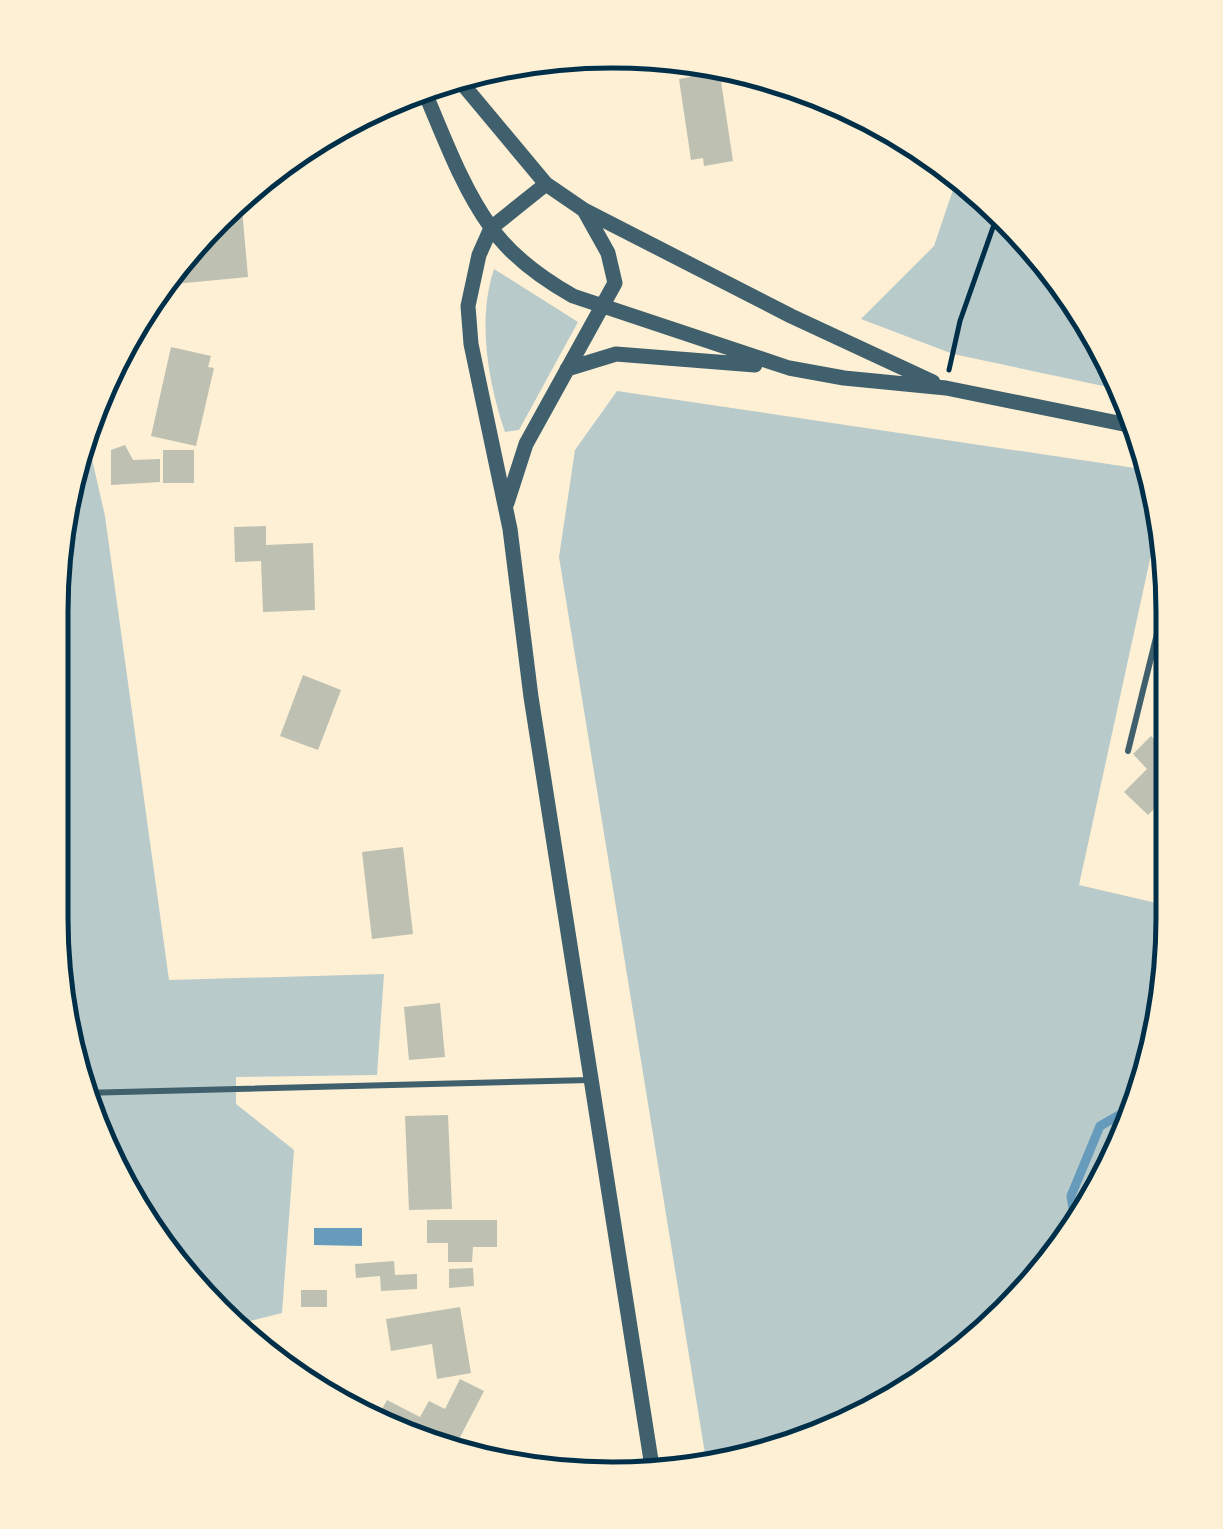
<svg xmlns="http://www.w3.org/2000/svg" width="1223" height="1529" viewBox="0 0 1223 1529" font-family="'PT Sans Narrow',sans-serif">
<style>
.green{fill:#b9caca}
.water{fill:#669bbc}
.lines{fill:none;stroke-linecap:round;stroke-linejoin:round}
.stream{stroke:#669bbc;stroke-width:9}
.building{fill:#bec0b2}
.path{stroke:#003049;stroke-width:5}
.service{stroke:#3f606c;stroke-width:6}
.tertiary{stroke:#3f606c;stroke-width:15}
.rim{fill:none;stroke:#003049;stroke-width:5}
</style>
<rect width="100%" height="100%" fill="#fdf0d5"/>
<path class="green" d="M 959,172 L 1098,331 L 1122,390 L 953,354 L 861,319 L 934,246 Z
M 494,269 L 578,322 L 519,430 L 505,432 C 488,382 477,320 494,269 Z
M 617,391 L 1155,471 L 1161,509 L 1079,885 L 1165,905 L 1162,1026 L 1078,1230 L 982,1339 L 892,1404 L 756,1460 L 707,1466 L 559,557 L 575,450 Z
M 84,424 L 105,516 L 169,980 L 384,974 L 377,1075 L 236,1077 L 236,1104 L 294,1150 L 282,1313 L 230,1326 L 214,1314 L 125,1198 L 69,1062 L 50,917 L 51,575 Z"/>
<path class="water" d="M 314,1228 L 362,1228 L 362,1246 L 314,1245 Z"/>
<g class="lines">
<path class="stream" d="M 1077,1231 L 1071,1196 L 1100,1126 L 1128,1110"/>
</g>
<path class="building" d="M 643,62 L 669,63 L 669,68 L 645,71 Z
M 688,65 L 703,66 L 703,70 L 719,68 L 733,161 L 704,166 L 703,158 L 691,160 L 679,79 L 690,77 Z
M 242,209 L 248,277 L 164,285 L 189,242 L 227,211 Z
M 171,347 L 211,356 L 208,367 L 214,368 L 196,446 L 151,436 Z
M 125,445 L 133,460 L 160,459 L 160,482 L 111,485 L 111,450 Z
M 163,450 L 194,450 L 194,483 L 163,483 Z
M 266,526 L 266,545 L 313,543 L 315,610 L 263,612 L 261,561 L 235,562 L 234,527 Z
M 303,675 L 341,690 L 318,750 L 280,736 Z
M 1151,736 L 1168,753 L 1167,796 L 1148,815 L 1124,792 L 1147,769 L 1133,754 Z
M 403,847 L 413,934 L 372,939 L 362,852 Z
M 440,1003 L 445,1057 L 409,1060 L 404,1007 Z
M 448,1115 L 452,1209 L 409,1210 L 405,1116 Z
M 427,1220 L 497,1220 L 497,1247 L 473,1247 L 472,1262 L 448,1262 L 448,1243 L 427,1243 Z
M 394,1261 L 395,1275 L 417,1274 L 417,1289 L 381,1291 L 380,1276 L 356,1278 L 355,1264 Z
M 473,1268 L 474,1286 L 449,1288 L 449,1269 Z
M 301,1290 L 327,1290 L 327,1307 L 301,1307 Z
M 460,1307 L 471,1373 L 437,1379 L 432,1344 L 391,1351 L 386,1319 Z
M 460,1379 L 484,1391 L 455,1447 L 440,1440 L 436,1447 L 375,1422 L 387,1400 L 420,1417 L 429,1401 L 445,1409 Z"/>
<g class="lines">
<path class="path" d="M 949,370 L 960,321 L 997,216"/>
<path class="service" d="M 1128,751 L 1172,573
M 82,1093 L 590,1080"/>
<path class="tertiary" d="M 460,81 L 546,184 L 584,210 L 791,316 L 933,382
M 425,93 C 444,137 462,187 490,226 C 510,255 543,279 573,296 L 789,368 L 844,378 L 946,388 L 1138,427
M 546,184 L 491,228 L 479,255 L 468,306 L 471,344 L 510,529 L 531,697 L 653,1473
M 567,369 L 616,354 L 755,365
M 507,503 L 526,444 L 615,283 L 608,253 L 584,210"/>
</g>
<path d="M0 0H1223V1529H0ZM612 68H612A544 544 0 0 1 1156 612V918A544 544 0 0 1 612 1462H612A544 544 0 0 1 68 918V612A544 544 0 0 1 612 68Z" fill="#fdf0d5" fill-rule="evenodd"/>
<path class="rim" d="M612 68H612A544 544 0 0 1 1156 612V918A544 544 0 0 1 612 1462H612A544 544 0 0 1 68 918V612A544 544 0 0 1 612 68Z"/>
</svg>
